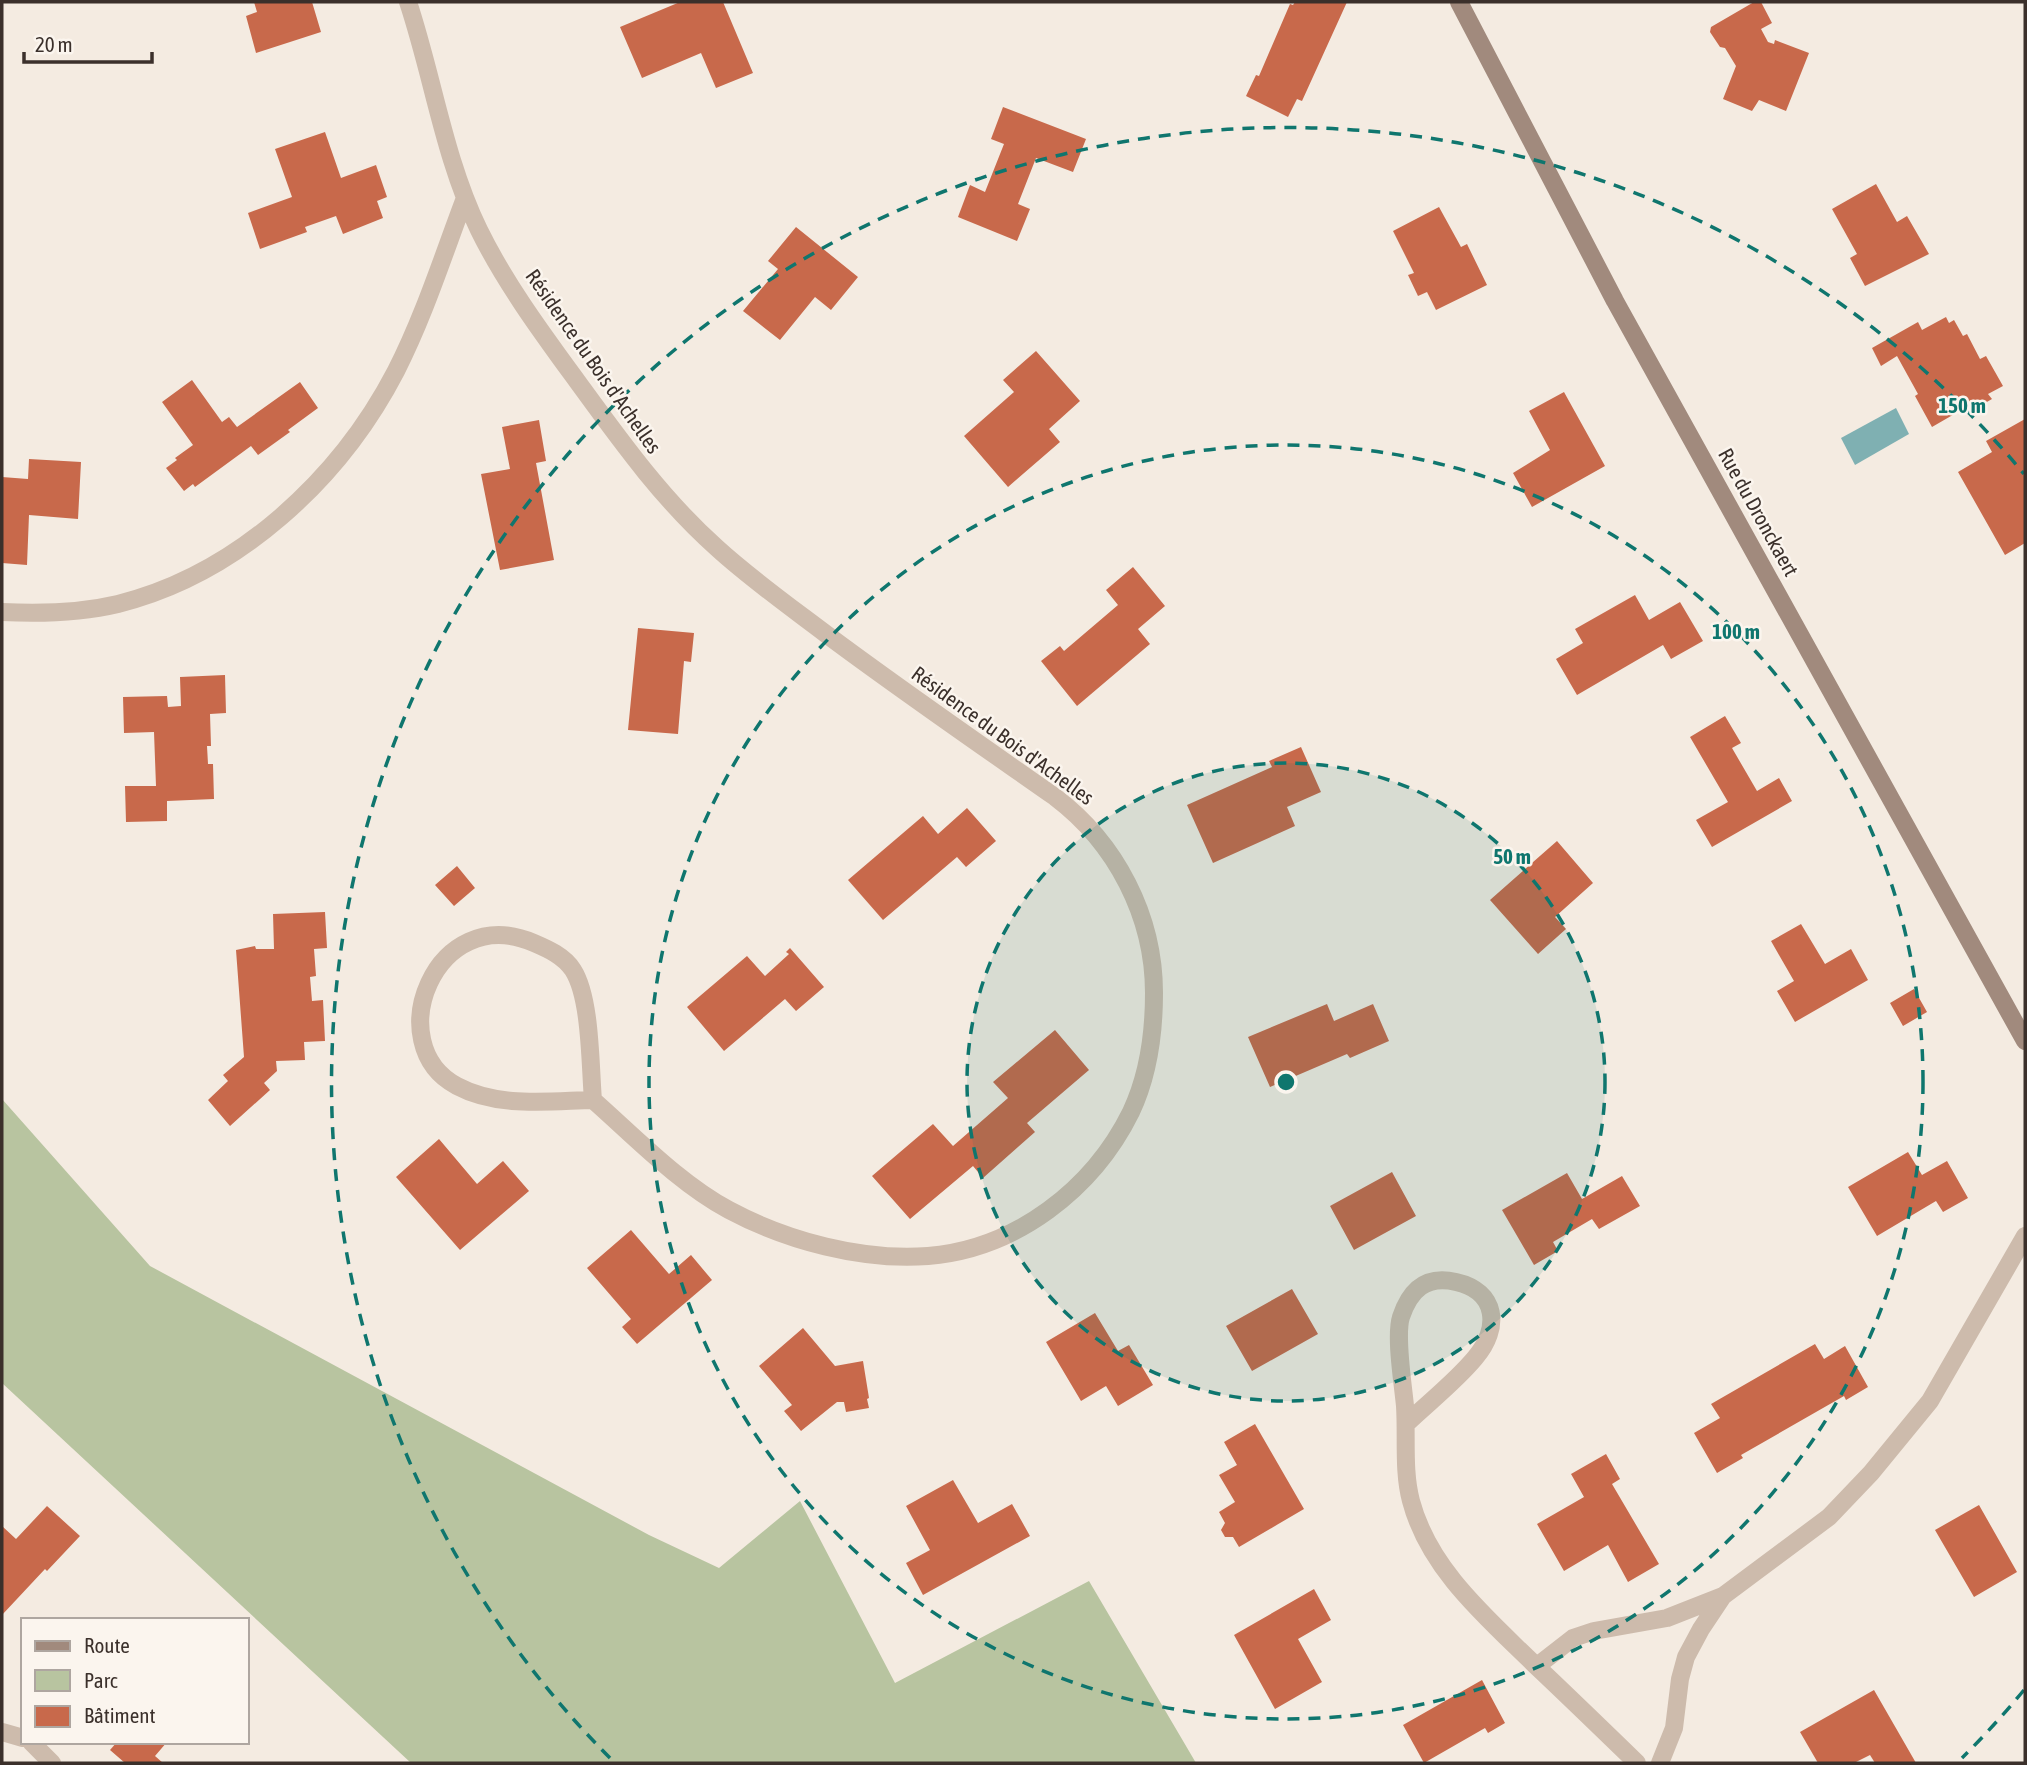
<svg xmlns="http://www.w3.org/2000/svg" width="2027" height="1765" viewBox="0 0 2027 1765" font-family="'Asap Condensed',sans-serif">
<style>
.green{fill:#b8c4a0}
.water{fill:#7fb0b2}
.building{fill:#c8694b}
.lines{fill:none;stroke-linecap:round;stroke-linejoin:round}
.street{stroke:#cdbbac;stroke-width:18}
.secondary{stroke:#a18a7d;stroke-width:18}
.ring{fill:none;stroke:#0f766e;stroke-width:3.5;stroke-dasharray:12 9}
.labels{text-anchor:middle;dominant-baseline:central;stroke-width:5;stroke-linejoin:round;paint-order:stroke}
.street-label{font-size:21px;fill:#3b302b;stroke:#fbf5ee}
.centre{fill:#0f766e;stroke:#fbf5ee;stroke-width:3.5}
.ring-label{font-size:21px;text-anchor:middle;font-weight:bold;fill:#0f766e;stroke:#fbf5ee;stroke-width:5;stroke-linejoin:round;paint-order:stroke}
</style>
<rect width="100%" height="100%" fill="#f4ebe1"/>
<path class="green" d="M 2,1099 L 150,1266 L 649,1535 L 719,1568 L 800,1501 L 895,1683 L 1089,1581 L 1196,1763 L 411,1763 L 2,1383 Z"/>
<path class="water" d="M 1896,408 L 1909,434 L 1855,465 L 1841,438 Z"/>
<path class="building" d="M 254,2 L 312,2 L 321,32 L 256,53 L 246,16 L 257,12 Z
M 680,2 L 723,2 L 753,73 L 716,88 L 701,53 L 642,78 L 620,27 Z
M 1295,2 L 1347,2 L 1302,101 L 1297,99 L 1288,117 L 1246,96 L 1256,75 L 1259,76 L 1290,4 L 1293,5 Z
M 1754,2 L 1761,2 L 1772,23 L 1761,29 L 1768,42 L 1774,44 L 1775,40 L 1809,53 L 1786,111 L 1759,100 L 1752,111 L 1723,99 L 1736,66 L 1725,48 L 1720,47 L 1710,32 L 1711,27 Z
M 1003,107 L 1086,139 L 1073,172 L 1036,158 L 1018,204 L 1030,209 L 1017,241 L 958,217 L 970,185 L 985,192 L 1004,144 L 991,139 Z
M 325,132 L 341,178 L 376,165 L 387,197 L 377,201 L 383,218 L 343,234 L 336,216 L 305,227 L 307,232 L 260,249 L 248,213 L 292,197 L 275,149 Z
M 1876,184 L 1897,222 L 1907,216 L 1929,254 L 1865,286 L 1850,258 L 1857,254 L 1832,209 Z
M 1439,207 L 1461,247 L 1467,244 L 1487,285 L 1436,310 L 1427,292 L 1418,296 L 1408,275 L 1414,273 L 1393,231 Z
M 796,227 L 858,277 L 831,310 L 815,297 L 780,340 L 743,311 L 778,269 L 768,261 Z
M 1946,317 L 1949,323 L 1954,320 L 1963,336 L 1967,334 L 1980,359 L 1986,356 L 2003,386 L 1988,394 L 1992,399 L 1973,410 L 1970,405 L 1932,427 L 1915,396 L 1918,394 L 1897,356 L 1881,366 L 1872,348 L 1918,322 L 1922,330 Z
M 1036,351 L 1080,401 L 1049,429 L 1060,442 L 1008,487 L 964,436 L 1014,392 L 1003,380 Z
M 192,380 L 222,422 L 229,417 L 237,427 L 300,382 L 318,408 L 288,430 L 290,432 L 258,455 L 251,446 L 195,487 L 193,484 L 184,491 L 166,468 L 177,460 L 175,458 L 193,445 L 162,402 Z
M 1564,392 L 1605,466 L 1532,507 L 1513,473 L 1550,450 L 1529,411 Z
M 2025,419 L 2025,543 L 2005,555 L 1958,472 L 1992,452 L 1986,441 Z
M 539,420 L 546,461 L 536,463 L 554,560 L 500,570 L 481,474 L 510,469 L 502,427 Z
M 29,459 L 81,462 L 78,519 L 29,515 L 27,565 L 2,563 L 2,477 L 28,479 Z
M 1133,567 L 1165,606 L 1138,629 L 1150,644 L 1077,706 L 1041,661 L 1060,646 L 1064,651 L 1118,605 L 1106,590 Z
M 1635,595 L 1649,620 L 1680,602 L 1703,641 L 1671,659 L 1663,645 L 1577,695 L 1556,659 L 1583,643 L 1575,629 Z
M 638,628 L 694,633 L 691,662 L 684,661 L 678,734 L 628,730 Z
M 225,675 L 226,713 L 210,714 L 211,746 L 207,746 L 208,764 L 213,764 L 214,799 L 167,801 L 167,821 L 126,822 L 125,786 L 156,786 L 154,732 L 124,733 L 123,697 L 167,696 L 168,707 L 181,706 L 180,677 Z
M 1725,716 L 1741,743 L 1732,748 L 1757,791 L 1779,778 L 1792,801 L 1712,847 L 1696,820 L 1728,802 L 1690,737 Z
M 1301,747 L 1321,792 L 1287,807 L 1295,826 L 1213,863 L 1187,805 L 1272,767 L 1269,761 Z
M 967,808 L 996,841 L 966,867 L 957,857 L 883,920 L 848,880 L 923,816 L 938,834 Z
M 1557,841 L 1593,883 L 1555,917 L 1566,929 L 1538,954 L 1490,900 Z
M 457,866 L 475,888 L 454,906 L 435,885 Z
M 325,912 L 327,948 L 314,949 L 316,976 L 310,977 L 312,1001 L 323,1000 L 325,1041 L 304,1042 L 305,1060 L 276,1061 L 277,1071 L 264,1083 L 270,1090 L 230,1126 L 208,1100 L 228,1081 L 223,1075 L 244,1057 L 236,950 L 255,946 L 256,949 L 274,949 L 273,914 Z
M 1801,924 L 1825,964 L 1851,949 L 1868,980 L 1795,1022 L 1777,991 L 1794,981 L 1771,941 Z
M 790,948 L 824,987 L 796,1011 L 785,999 L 724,1051 L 687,1007 L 747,956 L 765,976 L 789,954 L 786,952 Z
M 1914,989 L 1927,1012 L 1903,1026 L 1890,1003 Z
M 1327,1004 L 1334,1021 L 1373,1004 L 1389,1041 L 1350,1058 L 1347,1054 L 1270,1087 L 1248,1037 Z
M 1055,1030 L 1089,1070 L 1027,1123 L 1035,1132 L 983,1178 L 973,1166 L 910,1219 L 872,1176 L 933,1124 L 953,1146 L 1008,1098 L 993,1082 Z
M 439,1139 L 477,1184 L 503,1161 L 529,1191 L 460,1250 L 396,1177 Z
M 1908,1152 L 1922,1175 L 1947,1161 L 1968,1198 L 1943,1212 L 1936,1201 L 1877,1236 L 1848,1187 Z
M 1392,1172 L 1416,1216 L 1354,1250 L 1330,1206 Z
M 1567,1173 L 1582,1199 L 1622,1176 L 1640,1206 L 1599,1229 L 1592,1219 L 1553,1242 L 1558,1251 L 1534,1265 L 1502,1210 Z
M 631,1230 L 669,1274 L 691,1255 L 712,1280 L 637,1344 L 622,1327 L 631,1319 L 587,1268 Z
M 1292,1289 L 1318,1334 L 1252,1371 L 1226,1326 Z
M 1095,1313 L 1118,1351 L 1129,1345 L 1153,1385 L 1118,1406 L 1106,1386 L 1081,1401 L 1046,1342 Z
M 803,1328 L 835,1366 L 863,1361 L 869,1398 L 867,1399 L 869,1408 L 846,1412 L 844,1402 L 837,1402 L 801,1431 L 784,1411 L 792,1405 L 759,1366 Z
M 1815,1344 L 1824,1359 L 1845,1346 L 1868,1387 L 1846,1400 L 1844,1396 L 1741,1455 L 1743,1458 L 1717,1473 L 1694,1433 L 1720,1418 L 1711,1404 Z
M 1255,1424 L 1304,1509 L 1239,1547 L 1233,1537 L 1225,1537 L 1221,1530 L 1225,1523 L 1219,1512 L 1235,1502 L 1219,1475 L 1237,1465 L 1224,1442 Z
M 1606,1454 L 1620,1479 L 1612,1484 L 1659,1564 L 1628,1582 L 1608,1545 L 1564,1571 L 1537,1524 L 1584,1497 L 1571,1474 Z
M 953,1480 L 978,1523 L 1012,1504 L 1030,1536 L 923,1595 L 906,1563 L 930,1550 L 906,1506 Z
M 1979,1505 L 2017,1572 L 1974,1597 L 1935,1530 Z
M 47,1506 L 80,1536 L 47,1571 L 45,1569 L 2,1615 L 2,1526 L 16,1539 Z
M 1314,1589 L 1331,1620 L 1298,1639 L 1322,1682 L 1275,1709 L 1234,1635 Z
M 1482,1680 L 1505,1723 L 1488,1733 L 1485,1728 L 1424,1763 L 1403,1725 Z
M 1874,1690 L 1916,1763 L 1875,1763 L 1870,1755 L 1854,1763 L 1818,1763 L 1800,1732 Z
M 117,1742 L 167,1742 L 155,1756 L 163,1763 L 125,1763 L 110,1750 Z"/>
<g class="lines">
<path class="street" d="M 408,2 C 433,77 444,158 479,230 C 505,283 542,333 577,381 C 620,440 662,499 717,548 C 751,579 789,606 826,634 C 901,690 978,743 1055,797 C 1116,843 1154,916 1154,993 C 1154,1033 1148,1076 1131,1112 C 1093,1189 1016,1249 928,1256 C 862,1261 787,1241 729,1210 C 680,1184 635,1137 593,1100 C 549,1101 498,1108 457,1086 C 379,1045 435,900 534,943 C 548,949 564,956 573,970 C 591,998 590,1065 593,1100
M 2,612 C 41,614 80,613 118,604 C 238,574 340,479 396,371 C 424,316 443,256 465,198
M 1406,1424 C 1429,1402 1455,1382 1475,1358 C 1501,1328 1497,1291 1456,1282 C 1426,1275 1410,1290 1401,1317 C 1395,1336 1403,1384 1405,1406 C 1407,1438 1403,1471 1411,1501 C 1429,1569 1486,1617 1534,1664 C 1569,1697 1603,1730 1637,1763
M 1537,1666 L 1573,1638 L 1594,1631 L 1667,1618 L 1723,1596 L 1829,1517 L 1871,1473 L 1930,1401 L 2025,1236
M 2,1732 L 23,1738
M 31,1742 L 52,1763
M 1660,1763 L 1674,1728 L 1680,1679 L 1686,1657 L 1701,1629 L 1723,1596"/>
<path class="secondary" d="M 1459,2 L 1615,301 L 2025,1041"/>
</g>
<circle cx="1286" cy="1082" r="319" fill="#0f766e" fill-opacity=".12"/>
<g class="ring">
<circle cx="1286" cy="1082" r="319"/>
<circle cx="1286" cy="1082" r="637"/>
<path d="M2024 1690A956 956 0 0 1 1962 1758M610 1758A956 956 0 1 1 2024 474"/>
</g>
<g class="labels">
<g class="street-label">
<text transform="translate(594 361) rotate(55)">Résidence du Bois d'Achelles</text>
<text transform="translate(1759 512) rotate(61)">Rue du Dronckaert</text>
<text transform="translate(1003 735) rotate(36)">Résidence du Bois d'Achelles</text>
</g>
</g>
<circle cx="1286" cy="1082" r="10" class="centre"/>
<g class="ring-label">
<text x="1962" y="413">150 m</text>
<text x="1736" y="639">100 m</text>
<text x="1512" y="864">50 m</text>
</g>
<rect width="2027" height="1765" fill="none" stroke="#3b302b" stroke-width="7"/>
<rect x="21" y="1618" width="228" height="126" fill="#fbf5ee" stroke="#aea6a0" stroke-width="2"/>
<rect x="35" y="1641" width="35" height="10" fill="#a18a7d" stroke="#aea6a0" stroke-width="2"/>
<text x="84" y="1653" font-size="21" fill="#3b302b">Route</text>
<rect x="35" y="1670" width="35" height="21" fill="#b8c4a0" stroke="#aea6a0" stroke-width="2"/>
<text x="84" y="1688" font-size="21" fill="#3b302b">Parc</text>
<rect x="35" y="1706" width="35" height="21" fill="#c8694b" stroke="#aea6a0" stroke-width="2"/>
<text x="84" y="1723" font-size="21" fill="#3b302b">Bâtiment</text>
<path d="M24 52v10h128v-10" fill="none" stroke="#3b302b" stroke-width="3.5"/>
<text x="35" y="52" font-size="21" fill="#3b302b" stroke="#fbf5ee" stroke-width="5" paint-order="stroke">20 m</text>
</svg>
